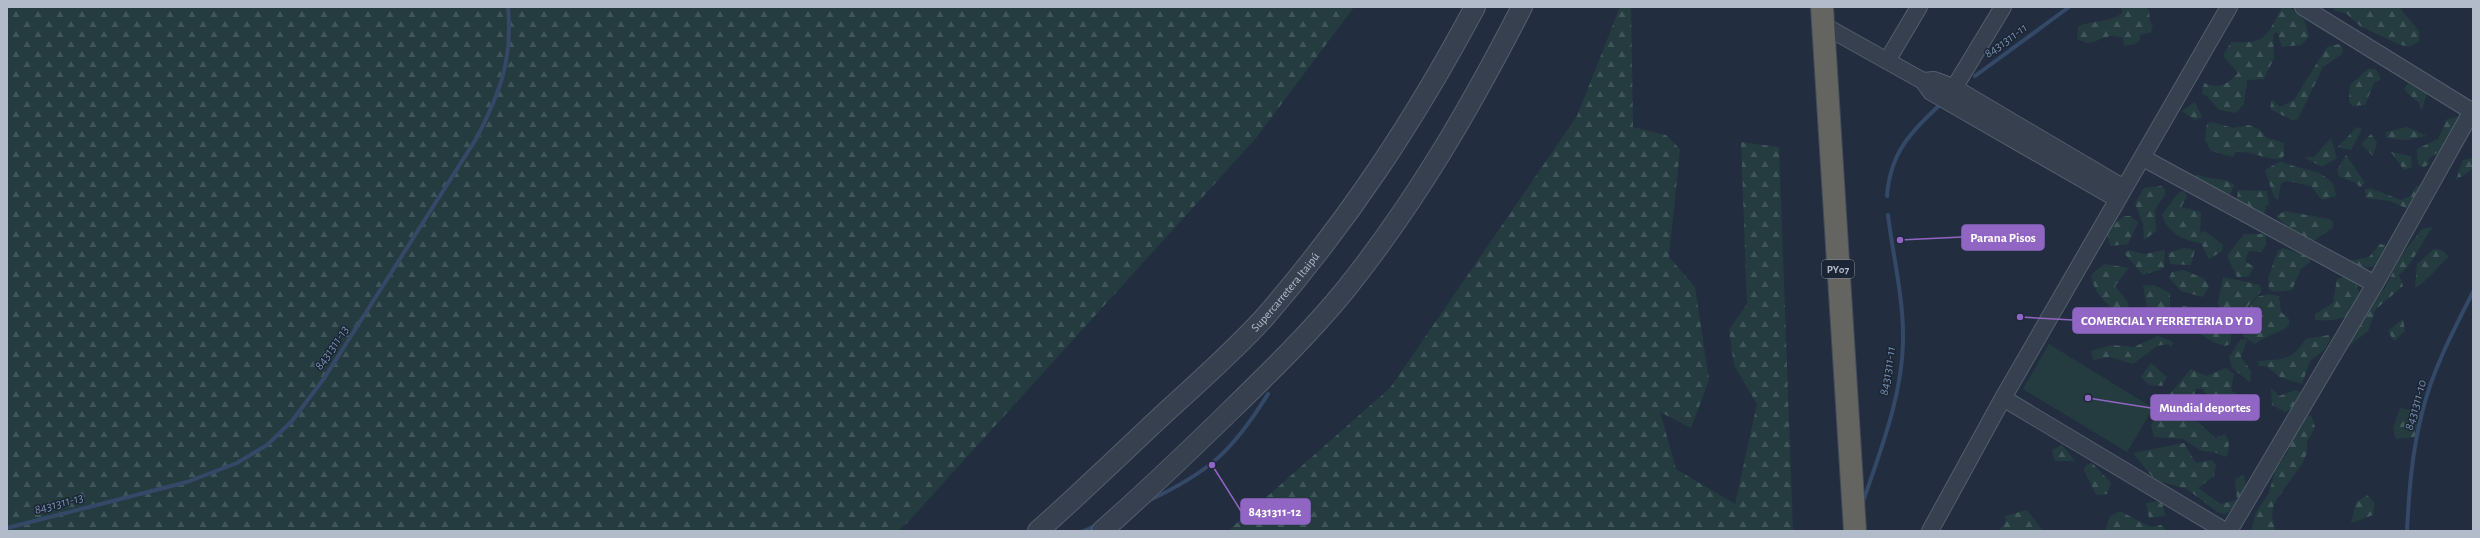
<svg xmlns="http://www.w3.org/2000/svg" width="2480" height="538" viewBox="0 0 2480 538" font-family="'Alegreya Sans',sans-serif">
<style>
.forest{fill:url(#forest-firs)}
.green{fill:#243c40}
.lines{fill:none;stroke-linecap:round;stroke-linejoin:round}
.stream{stroke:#344867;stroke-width:4}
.minor-casing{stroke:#545e6d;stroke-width:18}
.tertiary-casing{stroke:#545e6d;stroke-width:22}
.trunk-casing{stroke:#414b5a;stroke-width:24}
.minor{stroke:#36404f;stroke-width:16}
.tertiary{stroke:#36404f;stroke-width:20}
.trunk{stroke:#646461;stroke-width:22}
.labels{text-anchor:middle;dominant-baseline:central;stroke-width:3;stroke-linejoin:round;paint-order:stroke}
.shield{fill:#1b2534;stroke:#858e9d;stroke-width:1}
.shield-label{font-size:11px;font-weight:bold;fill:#b2bbca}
.street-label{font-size:12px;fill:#b2bbca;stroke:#1b2534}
.water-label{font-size:13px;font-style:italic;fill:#7790b3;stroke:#1b2534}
.leader{fill:none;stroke:#9165c3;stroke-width:1.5}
.callout-dot{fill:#9165c3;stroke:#1b2534;stroke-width:1.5}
.callout{fill:#9165c3;stroke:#9165c3;stroke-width:1.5}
.callout-label{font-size:13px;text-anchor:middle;font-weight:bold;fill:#fff}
</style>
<defs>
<pattern id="forest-firs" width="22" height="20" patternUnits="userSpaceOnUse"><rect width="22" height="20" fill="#243c40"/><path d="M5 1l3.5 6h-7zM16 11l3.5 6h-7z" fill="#41565a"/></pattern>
</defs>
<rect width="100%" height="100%" fill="#222e3f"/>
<path class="forest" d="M 7,7 L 1354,7 L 1256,138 L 908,522 L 897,531 L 7,531 Z
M 1620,7 L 1631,7 L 1633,127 L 1666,135 L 1680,149 L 1669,257 L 1695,287 L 1709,380 L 1691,428 L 1660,412 L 1676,469 L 1735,504 L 1757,404 L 1734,365 L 1729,330 L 1747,304 L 1741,142 L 1779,147 L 1793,531 L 1228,531 L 1390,388 L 1577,116 Z
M 2121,7 L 2144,7 L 2149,10 L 2150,22 L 2153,26 L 2151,32 L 2140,35 L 2140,40 L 2136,44 L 2124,46 L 2123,38 C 2105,32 2103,41 2087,43 L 2077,39 L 2078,26 C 2091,21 2112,22 2122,13 Z
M 2282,7 L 2290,7 L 2305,21 L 2309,37 L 2301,45 L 2282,47 L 2277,31 L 2273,35 L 2274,58 L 2264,79 L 2247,80 L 2244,104 L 2236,113 L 2219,110 L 2207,96 L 2202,94 L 2204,83 C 2220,89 2226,85 2238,73 L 2223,56 L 2231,42 C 2267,44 2266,37 2282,7 Z
M 2332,7 L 2399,7 L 2419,31 L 2419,41 L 2409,47 L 2398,44 L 2360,26 L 2347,14 L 2336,11 Z
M 2339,44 L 2343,48 L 2342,54 L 2323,67 L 2298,119 L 2292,120 L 2270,109 L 2272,99 L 2280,107 L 2294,100 L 2327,47 Z
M 2368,69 L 2376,69 L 2381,79 L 2374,83 L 2365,105 L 2353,106 L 2349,102 L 2350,85 Z
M 2408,83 L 2427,94 L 2421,110 L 2419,103 L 2404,90 Z
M 2195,102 L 2202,117 L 2195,120 L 2182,111 Z
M 2458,117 L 2450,144 L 2428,159 L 2429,164 L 2424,167 L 2418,165 L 2417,149 L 2438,139 L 2447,119 Z
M 2212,122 L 2233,128 L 2249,125 L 2260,130 L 2267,138 L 2284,143 L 2284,155 L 2282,159 C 2266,160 2253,151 2236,152 L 2233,157 L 2211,151 L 2205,140 L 2207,123 Z
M 2357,127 L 2362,129 L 2351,150 L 2338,147 Z
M 2407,127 L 2427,136 L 2405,140 L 2386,138 L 2386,132 Z
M 2371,134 L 2377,143 L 2373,156 L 2361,144 Z
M 2331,138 L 2337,158 L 2322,167 L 2304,157 L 2314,157 Z
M 2391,152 L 2411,156 L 2412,167 L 2404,170 Z
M 2346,155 L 2365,183 L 2360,187 L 2356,183 L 2339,176 L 2337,170 Z
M 2473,158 L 2473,169 L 2456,180 L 2463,160 Z
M 2281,161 C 2299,172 2334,167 2336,196 L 2322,200 L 2311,186 L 2287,181 L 2281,183 L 2278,200 L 2274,197 L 2265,170 Z
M 2197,174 C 2208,181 2224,176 2234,185 L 2230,195 L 2201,189 L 2195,180 Z
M 2161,186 L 2165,189 L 2165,195 L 2155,209 L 2156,231 L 2144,240 L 2143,224 L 2135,203 L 2144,188 Z
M 2416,186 L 2422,186 L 2416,202 L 2406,208 L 2390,201 L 2366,198 L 2365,190 L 2370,188 L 2401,200 L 2411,196 Z
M 2238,190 L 2267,191 L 2269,204 L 2264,207 L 2266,208 L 2263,216 L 2237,199 Z
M 2185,191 L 2187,197 L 2181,207 L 2201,212 L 2200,233 L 2205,231 L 2223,245 L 2222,251 L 2209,259 L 2201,243 C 2182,240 2168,233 2162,215 L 2179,192 Z
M 2285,211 L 2329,219 L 2333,222 L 2333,228 C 2327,231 2320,237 2315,240 C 2307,244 2281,222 2276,216 Z
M 2124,216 L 2130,216 L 2138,222 L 2128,244 L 2110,246 L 2107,230 Z
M 2433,227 C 2421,242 2414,263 2399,275 L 2403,286 L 2376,309 L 2368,331 L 2349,346 L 2362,314 L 2385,288 L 2401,256 L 2422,229 Z
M 2244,234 L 2266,234 L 2266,245 L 2261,252 L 2249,251 L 2245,261 L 2254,267 L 2248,277 L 2237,277 L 2227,256 Z
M 2380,244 L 2386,245 L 2386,251 L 2377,266 L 2354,269 L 2348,261 L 2369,257 Z
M 2184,248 L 2195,250 L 2191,265 L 2170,264 L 2168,253 Z
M 2283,248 L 2310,257 L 2310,262 L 2301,269 L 2292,290 L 2274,292 L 2269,289 L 2268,278 L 2278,251 Z
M 2434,249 L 2442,250 L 2449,257 C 2437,267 2428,281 2415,288 L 2417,264 Z
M 2128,250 L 2144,254 L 2165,250 L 2164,268 L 2143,275 L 2124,253 Z
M 2104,264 L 2129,268 L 2115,286 L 2129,304 L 2125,315 L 2120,316 C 2107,304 2094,294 2091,275 Z
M 2183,270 L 2203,278 L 2209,286 L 2203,297 L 2181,291 L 2169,278 L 2172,272 Z
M 2348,276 C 2363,288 2359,295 2356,312 C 2345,320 2328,321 2315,320 L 2315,314 L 2333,303 L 2337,279 Z
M 2223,277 L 2260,285 L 2261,291 L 2244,311 L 2233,315 L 2228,312 L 2222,314 L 2218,303 Z
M 2154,285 L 2170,293 L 2170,311 L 2162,316 L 2147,307 L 2143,286 Z
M 2268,294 L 2279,296 L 2281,312 L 2289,319 L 2289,325 C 2279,335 2266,334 2255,344 L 2243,336 L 2241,319 L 2257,297 Z
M 2183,306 L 2211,308 C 2221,324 2235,321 2230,344 L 2225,346 L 2213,342 L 2182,322 L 2180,311 Z
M 2403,319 L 2405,331 L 2394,341 L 2388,331 Z
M 2329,335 L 2330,340 L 2324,350 L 2310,361 L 2302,384 L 2280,377 L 2266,366 L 2259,366 L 2258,361 C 2284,359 2291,361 2306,339 Z
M 2158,336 L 2173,342 L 2172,347 L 2167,344 L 2157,346 L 2133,364 L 2110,357 L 2093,360 L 2091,351 L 2112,345 L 2134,347 Z
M 2241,339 L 2247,340 L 2241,357 L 2251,371 L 2250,382 L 2232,368 L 2229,357 Z
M 2151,363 L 2167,377 L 2162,386 L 2149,385 L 2141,377 Z
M 2226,368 L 2234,374 L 2231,390 L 2240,397 L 2237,408 L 2214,403 L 2202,389 L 2196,389 L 2194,395 L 2203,408 C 2188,414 2178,405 2168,396 L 2191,369 L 2206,376 Z
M 2271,388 L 2279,396 L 2296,390 L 2306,395 L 2307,400 L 2285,412 L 2272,405 Z
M 2165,406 L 2171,407 L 2181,419 L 2198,422 L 2215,438 L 2225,434 L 2229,443 L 2228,454 L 2225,457 L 2214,452 L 2202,451 L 2183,439 L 2154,437 L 2151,425 Z
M 2400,408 L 2422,412 L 2415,437 L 2396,439 L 2393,428 Z
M 2311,415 L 2315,427 L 2307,442 L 2307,453 L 2302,464 L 2274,503 L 2272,515 L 2275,531 L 2251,531 L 2256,512 L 2269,493 L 2275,471 L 2288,452 L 2295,429 L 2301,420 Z
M 2184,443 L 2196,463 L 2212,460 L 2216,465 L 2214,476 L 2198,488 L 2221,504 L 2237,500 L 2235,479 L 2244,475 L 2248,497 L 2225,514 L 2219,513 L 2187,489 L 2155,480 L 2133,453 Z
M 2062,445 L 2075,461 L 2055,461 L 2052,450 Z
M 2092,463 L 2111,483 L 2107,494 L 2096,495 L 2084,470 L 2086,465 Z
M 2367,495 L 2375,503 L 2373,515 L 2351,523 L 2356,502 Z
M 2162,501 L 2165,516 L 2149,518 L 2146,503 Z
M 2027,510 L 2043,531 L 1999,531 L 2006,522 L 2005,516 Z
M 2120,511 L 2150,527 L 2161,525 L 2165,529 L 2164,531 L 2105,531 L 2110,516 Z"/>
<path class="green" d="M 2049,344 L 2153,408 L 2127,452 L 2023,389 Z"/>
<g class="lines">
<path class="stream" d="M 1975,76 L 2069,7
M 1887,196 C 1890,153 1911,131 1942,103
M 1148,501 C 1209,472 1232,452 1268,394
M 1863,502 C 1880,451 1902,397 1903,342 C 1904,299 1893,257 1888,215
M 7,528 L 187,482 L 237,463 L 267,445 L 292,421 L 325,377 L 476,139 C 500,93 513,59 508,7
M 1084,531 L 1097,525
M 2407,531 C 2409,491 2412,452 2422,413 C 2432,371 2453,331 2473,292"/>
<g class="minor-casing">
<path id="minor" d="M 2303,7 L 2473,112
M 1823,25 L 1923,81 L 1934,80 L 1953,87 L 2124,188
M 1887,61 L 1919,7
M 1923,81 L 1931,92 L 2117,199
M 1954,88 L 2003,7
M 2143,158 L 2375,284
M 2003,398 L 2225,531
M 1930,531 L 2003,398 L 2229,7
M 2229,531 L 2375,284 L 2473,109"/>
</g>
<g class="tertiary-casing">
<g id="tertiary">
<path id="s1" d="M 1038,531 C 1082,492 1124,451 1167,411 C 1200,381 1234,351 1264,318 C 1349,220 1414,121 1475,7"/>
<path d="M 1102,531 C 1146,492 1189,451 1231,410 C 1271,371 1311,332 1346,289 C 1417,200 1470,108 1522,7"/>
</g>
</g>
<g class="trunk-casing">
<path id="trunk" d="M 1822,7 L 1855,531"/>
</g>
<use href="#minor" class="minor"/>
<use href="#tertiary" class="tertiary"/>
<use href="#trunk" class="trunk"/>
</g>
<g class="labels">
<rect class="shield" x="1822" y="260" width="32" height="18" rx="3"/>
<g class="shield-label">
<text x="1838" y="269">PY07</text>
</g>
<g class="street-label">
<text stroke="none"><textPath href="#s1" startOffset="344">Supercarretera Itaipú</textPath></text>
</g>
<g class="water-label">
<text transform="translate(2006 41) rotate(-36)">8431311-11</text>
<text transform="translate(332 348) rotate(-56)">8431311-13</text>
<text transform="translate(1888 371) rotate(-81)">8431311-11</text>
<text transform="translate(2416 405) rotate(-74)">8431311-10</text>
<text transform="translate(59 504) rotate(-15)">8431311-13</text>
</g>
</g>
<path class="leader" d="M1900 240L1962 237M2020 317L2073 320M2088 398L2151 408M1212 465L1241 511"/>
<g class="callout-dot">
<circle cx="1900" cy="240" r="4"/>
<circle cx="2020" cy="317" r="4"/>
<circle cx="2088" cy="398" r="4"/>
<circle cx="1212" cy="465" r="4"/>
</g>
<g class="callout">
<rect x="1962" y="225" width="82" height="25" rx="4"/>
<rect x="2073" y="308" width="188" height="25" rx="4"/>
<rect x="2151" y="395" width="108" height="25" rx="4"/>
<rect x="1241" y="499" width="69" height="25" rx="4"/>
</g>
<g class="callout-label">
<text x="2003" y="242">Parana Pisos</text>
<text x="2167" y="325">COMERCIAL Y FERRETERIA D Y D</text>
<text x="2205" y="412">Mundial deportes</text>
<text x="1275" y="516">8431311-12</text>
</g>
<rect width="2480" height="538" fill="none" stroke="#b2bbca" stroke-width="16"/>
</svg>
